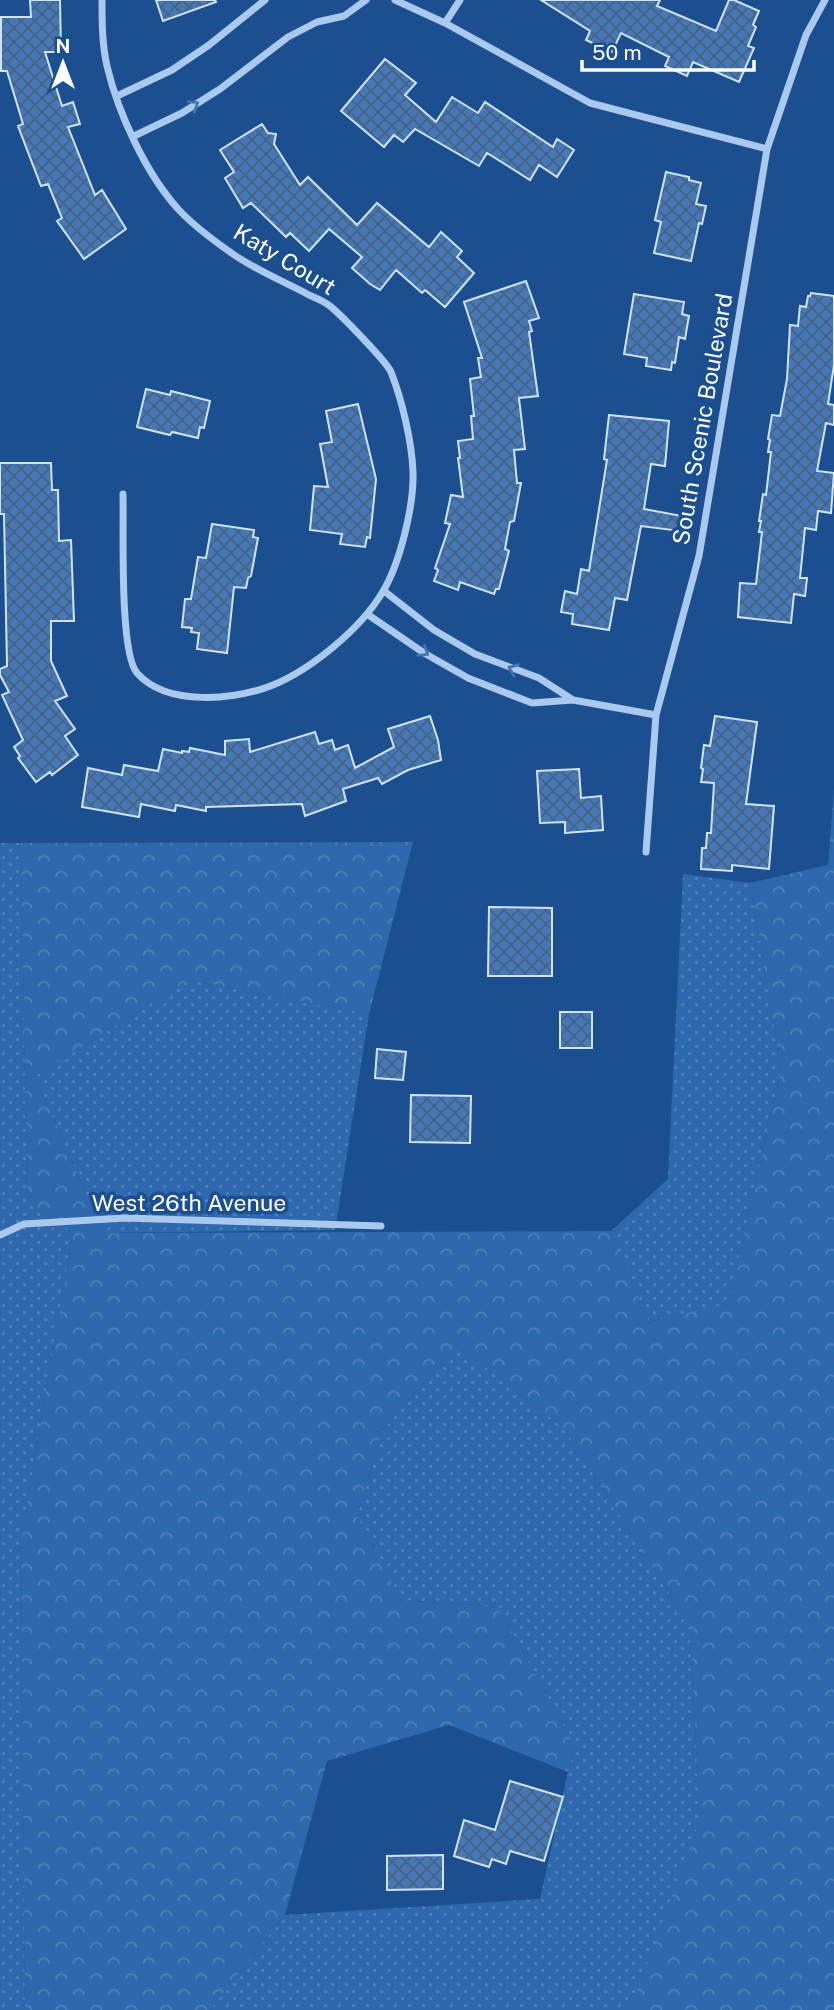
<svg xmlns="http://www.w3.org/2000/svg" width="834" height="2010" viewBox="0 0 834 2010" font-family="'Public Sans',sans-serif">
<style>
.green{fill:url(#green-dots)}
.forest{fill:url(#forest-crowns)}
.building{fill:url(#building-cross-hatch);stroke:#cfe3fa;stroke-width:2}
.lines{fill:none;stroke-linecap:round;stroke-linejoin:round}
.street{stroke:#a9c9ee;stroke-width:7}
.oneway{stroke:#4674ac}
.labels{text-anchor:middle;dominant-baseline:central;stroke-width:7;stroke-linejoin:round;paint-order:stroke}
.street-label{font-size:23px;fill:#fff;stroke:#1b4f8f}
</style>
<defs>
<pattern id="green-dots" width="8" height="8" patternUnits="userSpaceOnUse" patternTransform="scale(1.75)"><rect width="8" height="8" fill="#2e69ad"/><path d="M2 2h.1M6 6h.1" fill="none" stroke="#4d80b9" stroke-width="1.8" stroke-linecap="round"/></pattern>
<pattern id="forest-crowns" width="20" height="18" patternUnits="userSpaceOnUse" patternTransform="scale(1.75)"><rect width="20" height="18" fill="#2e69ad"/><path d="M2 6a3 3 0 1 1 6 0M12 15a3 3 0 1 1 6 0" fill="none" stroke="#4d80b9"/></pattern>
<pattern id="building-cross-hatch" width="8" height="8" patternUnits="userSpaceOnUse" patternTransform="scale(1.75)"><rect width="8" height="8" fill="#4478b7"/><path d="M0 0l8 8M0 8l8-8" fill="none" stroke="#486282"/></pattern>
</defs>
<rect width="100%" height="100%" fill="#1b4f8f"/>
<path class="green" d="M 0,843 L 21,843 L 27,1200 L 73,1233 L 21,1538 L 25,2010 L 0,2010 Z
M 683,874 L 750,883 L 781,1070 L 728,1305 L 648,1322 L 611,1231 L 668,1179 Z
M 188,980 L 369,1014 L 335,1230 L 103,1233 L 35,1076 Z
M 457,1345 L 563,1427 L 663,1583 L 690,1631 L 698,1784 L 834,1855 L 794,2010 L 210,2010 L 285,1915 L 540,1899 L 568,1772 L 575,1746 L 498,1607 L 401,1600 L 357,1516 L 382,1431 Z"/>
<path class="forest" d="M 834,789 L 834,2010 L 630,2010 L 700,1820 L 690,1631 L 663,1583 L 563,1427 L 457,1345 L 382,1431 L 357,1516 L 401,1600 L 498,1607 L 575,1746 L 568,1772 L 449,1725 L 327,1761 L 285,1915 L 210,2010 L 25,2010 L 21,1538 L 73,1233 L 27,1201 L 21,843 L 413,842 L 369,1014 L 188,980 L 35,1076 L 103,1233 L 611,1231 L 649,1322 L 728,1304 L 781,1070 L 750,883 L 828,865 Z"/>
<path class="building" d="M 30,0 L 60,0 L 61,52 L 45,52 L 62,106 L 73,102 L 80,124 L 68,127 L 95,195 L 102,190 L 126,229 L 84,259 L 57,221 L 62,218 L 48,184 L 41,186 L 18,126 L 23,124 L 7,71 L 1,71 L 1,17 L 31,17 Z
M 156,0 L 215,0 L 216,2 L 163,21 Z
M 541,0 L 660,0 L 657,6 L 716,31 L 729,0 L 734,0 L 759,11 L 753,25 L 756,27 L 748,46 L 754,48 L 739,82 L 693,62 L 687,76 L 665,66 L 669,57 L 621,33 L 612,52 L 586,40 L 590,31 Z
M 385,59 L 416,83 L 405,95 L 436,122 L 452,97 L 478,113 L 485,102 L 553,147 L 557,139 L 574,150 L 557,177 L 539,165 L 530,180 L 487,153 L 479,166 L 415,129 L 403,142 L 394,135 L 384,147 L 341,111 Z
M 262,124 L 268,133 L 276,134 L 274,144 L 300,185 L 308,177 L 357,225 L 377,203 L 429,247 L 441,232 L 462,251 L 457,257 L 474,273 L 445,307 L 425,290 L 422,293 L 396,270 L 380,290 L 370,284 L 352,268 L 362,257 L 329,229 L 309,251 L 290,233 L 286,237 L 251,203 L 243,208 L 225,178 L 234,172 L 220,150 Z
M 666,172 L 689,177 L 689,180 L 701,183 L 696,204 L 706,206 L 702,224 L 699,223 L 691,261 L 654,253 L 661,222 L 655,220 Z
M 526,281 L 539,318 L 529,321 L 532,331 L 529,332 L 538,396 L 519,398 L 525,449 L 514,450 L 517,483 L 521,483 L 514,521 L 510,522 L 505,549 L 509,551 L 499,589 L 496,589 L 494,594 L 460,582 L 458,590 L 434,581 L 438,570 L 435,568 L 450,524 L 445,523 L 451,495 L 463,497 L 458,458 L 460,458 L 458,441 L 473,439 L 471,416 L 474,416 L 470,379 L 481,377 L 478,358 L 482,358 L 464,302 Z
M 811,293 L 834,296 L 834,365 L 828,404 L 834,405 L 834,425 L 826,423 L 817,471 L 834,473 L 831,513 L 818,511 L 816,530 L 805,528 L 800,578 L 807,578 L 805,596 L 794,594 L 791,623 L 738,617 L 740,583 L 756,584 L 762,532 L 759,532 L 761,521 L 759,521 L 763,494 L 766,495 L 771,452 L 768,452 L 770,440 L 768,439 L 772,415 L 780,416 L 787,379 L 790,325 L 798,326 L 800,306 L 806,307 L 808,296 L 810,296 Z
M 634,294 L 684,302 L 682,314 L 689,316 L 685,339 L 679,337 L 675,363 L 672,362 L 671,370 L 646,366 L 647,358 L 624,354 Z
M 146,389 L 170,395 L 171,391 L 210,401 L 204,428 L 200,427 L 198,438 L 172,432 L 170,435 L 137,427 Z
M 358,404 L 376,479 L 370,538 L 367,537 L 365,547 L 340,544 L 342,534 L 310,530 L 314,486 L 328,487 L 320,444 L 332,442 L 326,411 Z
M 609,415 L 669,421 L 665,466 L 651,464 L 644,509 L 682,516 L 680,531 L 641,526 L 627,600 L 615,598 L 609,630 L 572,624 L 573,614 L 561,612 L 565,591 L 577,594 L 581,569 L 589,571 L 607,460 L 604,459 Z
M 0,463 L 51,463 L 52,490 L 58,490 L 59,541 L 71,540 L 74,621 L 51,621 L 51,661 L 67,696 L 55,701 L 75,729 L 65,736 L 78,755 L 52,775 L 50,772 L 36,782 L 18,758 L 20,756 L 14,747 L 23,740 L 2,695 L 9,692 L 0,675 L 0,669 L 7,666 L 4,514 L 0,514 Z
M 212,524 L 254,530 L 253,537 L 258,538 L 251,576 L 248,578 L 246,588 L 234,587 L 227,653 L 197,649 L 199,633 L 191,632 L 192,628 L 182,627 L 185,599 L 191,599 L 198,557 L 206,558 Z
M 430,716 L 438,740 L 441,760 L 408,770 L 382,784 L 378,778 L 343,789 L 346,801 L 305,816 L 302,804 L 206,807 L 206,811 L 176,805 L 175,811 L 141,804 L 139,817 L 82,807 L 88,768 L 122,775 L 124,765 L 158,771 L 163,749 L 182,753 L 182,751 L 189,752 L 190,748 L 225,755 L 225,741 L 249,739 L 250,752 L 315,732 L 319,744 L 332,740 L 335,750 L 348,745 L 355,768 L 394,747 L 388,729 Z
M 715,716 L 757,722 L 746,804 L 774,806 L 769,869 L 732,865 L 732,871 L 701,869 L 702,848 L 706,848 L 707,833 L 711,833 L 714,783 L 701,782 L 703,769 L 701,768 L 704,745 L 710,746 Z
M 579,769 L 581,798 L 601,796 L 603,830 L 565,833 L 565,822 L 540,823 L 537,771 Z
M 489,907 L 552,908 L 552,976 L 488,976 Z
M 560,1012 L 592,1012 L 592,1048 L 560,1048 Z
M 377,1049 L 406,1052 L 403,1080 L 375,1078 Z
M 411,1095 L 471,1096 L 470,1143 L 410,1142 Z
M 510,1781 L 563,1797 L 544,1861 L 510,1851 L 506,1864 L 492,1859 L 489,1867 L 454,1856 L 464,1820 L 495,1830 Z
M 443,1855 L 443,1889 L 387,1890 L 387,1856 Z"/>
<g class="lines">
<path class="street" d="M 102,0 C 102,22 102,44 107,66 C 118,113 146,174 179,210 C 193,225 213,240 230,252 C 253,269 283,281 309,295 C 316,298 324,301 330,306 C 341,315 386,361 391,372 C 402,400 412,442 413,472 C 414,506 400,564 382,593 C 361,628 312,669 273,685 C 235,700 167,707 137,673 C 119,652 124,527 123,494
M 395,0 L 445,23 L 590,103 L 767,149
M 445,23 L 460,0
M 117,96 L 172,70 L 209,45 L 265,0
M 134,136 L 182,113 L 220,89 L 288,37 L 317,22 L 344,16 L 366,0
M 384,591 L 434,630 L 475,654 L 539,678 L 573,700
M 367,614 L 424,653 L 468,678 L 532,703 L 573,700 L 656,715
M 646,852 L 656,715 L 699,556 L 767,149 L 806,35 L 825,0
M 0,1235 L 24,1224 L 125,1218 L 381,1226"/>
</g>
<defs><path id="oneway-chevron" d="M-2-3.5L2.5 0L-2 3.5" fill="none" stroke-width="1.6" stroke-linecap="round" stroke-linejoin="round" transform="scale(1.75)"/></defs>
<g class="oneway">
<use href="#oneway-chevron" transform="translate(194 105) rotate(-32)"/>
<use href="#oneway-chevron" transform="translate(424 652) rotate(32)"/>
<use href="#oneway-chevron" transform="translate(513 669) rotate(-159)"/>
</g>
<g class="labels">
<g class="street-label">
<text transform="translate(285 259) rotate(31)">Katy Court</text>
<text transform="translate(702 419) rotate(-80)">South Scenic Boulevard</text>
<text x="189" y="1202">West 26th Avenue</text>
</g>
</g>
<g transform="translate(63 63)" stroke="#1b4f8f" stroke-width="5" paint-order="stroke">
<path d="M0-5L12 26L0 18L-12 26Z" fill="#ffffff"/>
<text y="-10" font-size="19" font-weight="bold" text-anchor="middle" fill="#ffffff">N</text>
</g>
<path d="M582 60v10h172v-10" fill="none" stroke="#ffffff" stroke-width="3.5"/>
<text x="592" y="60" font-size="21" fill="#ffffff" stroke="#1b4f8f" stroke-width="5" paint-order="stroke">50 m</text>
</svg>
